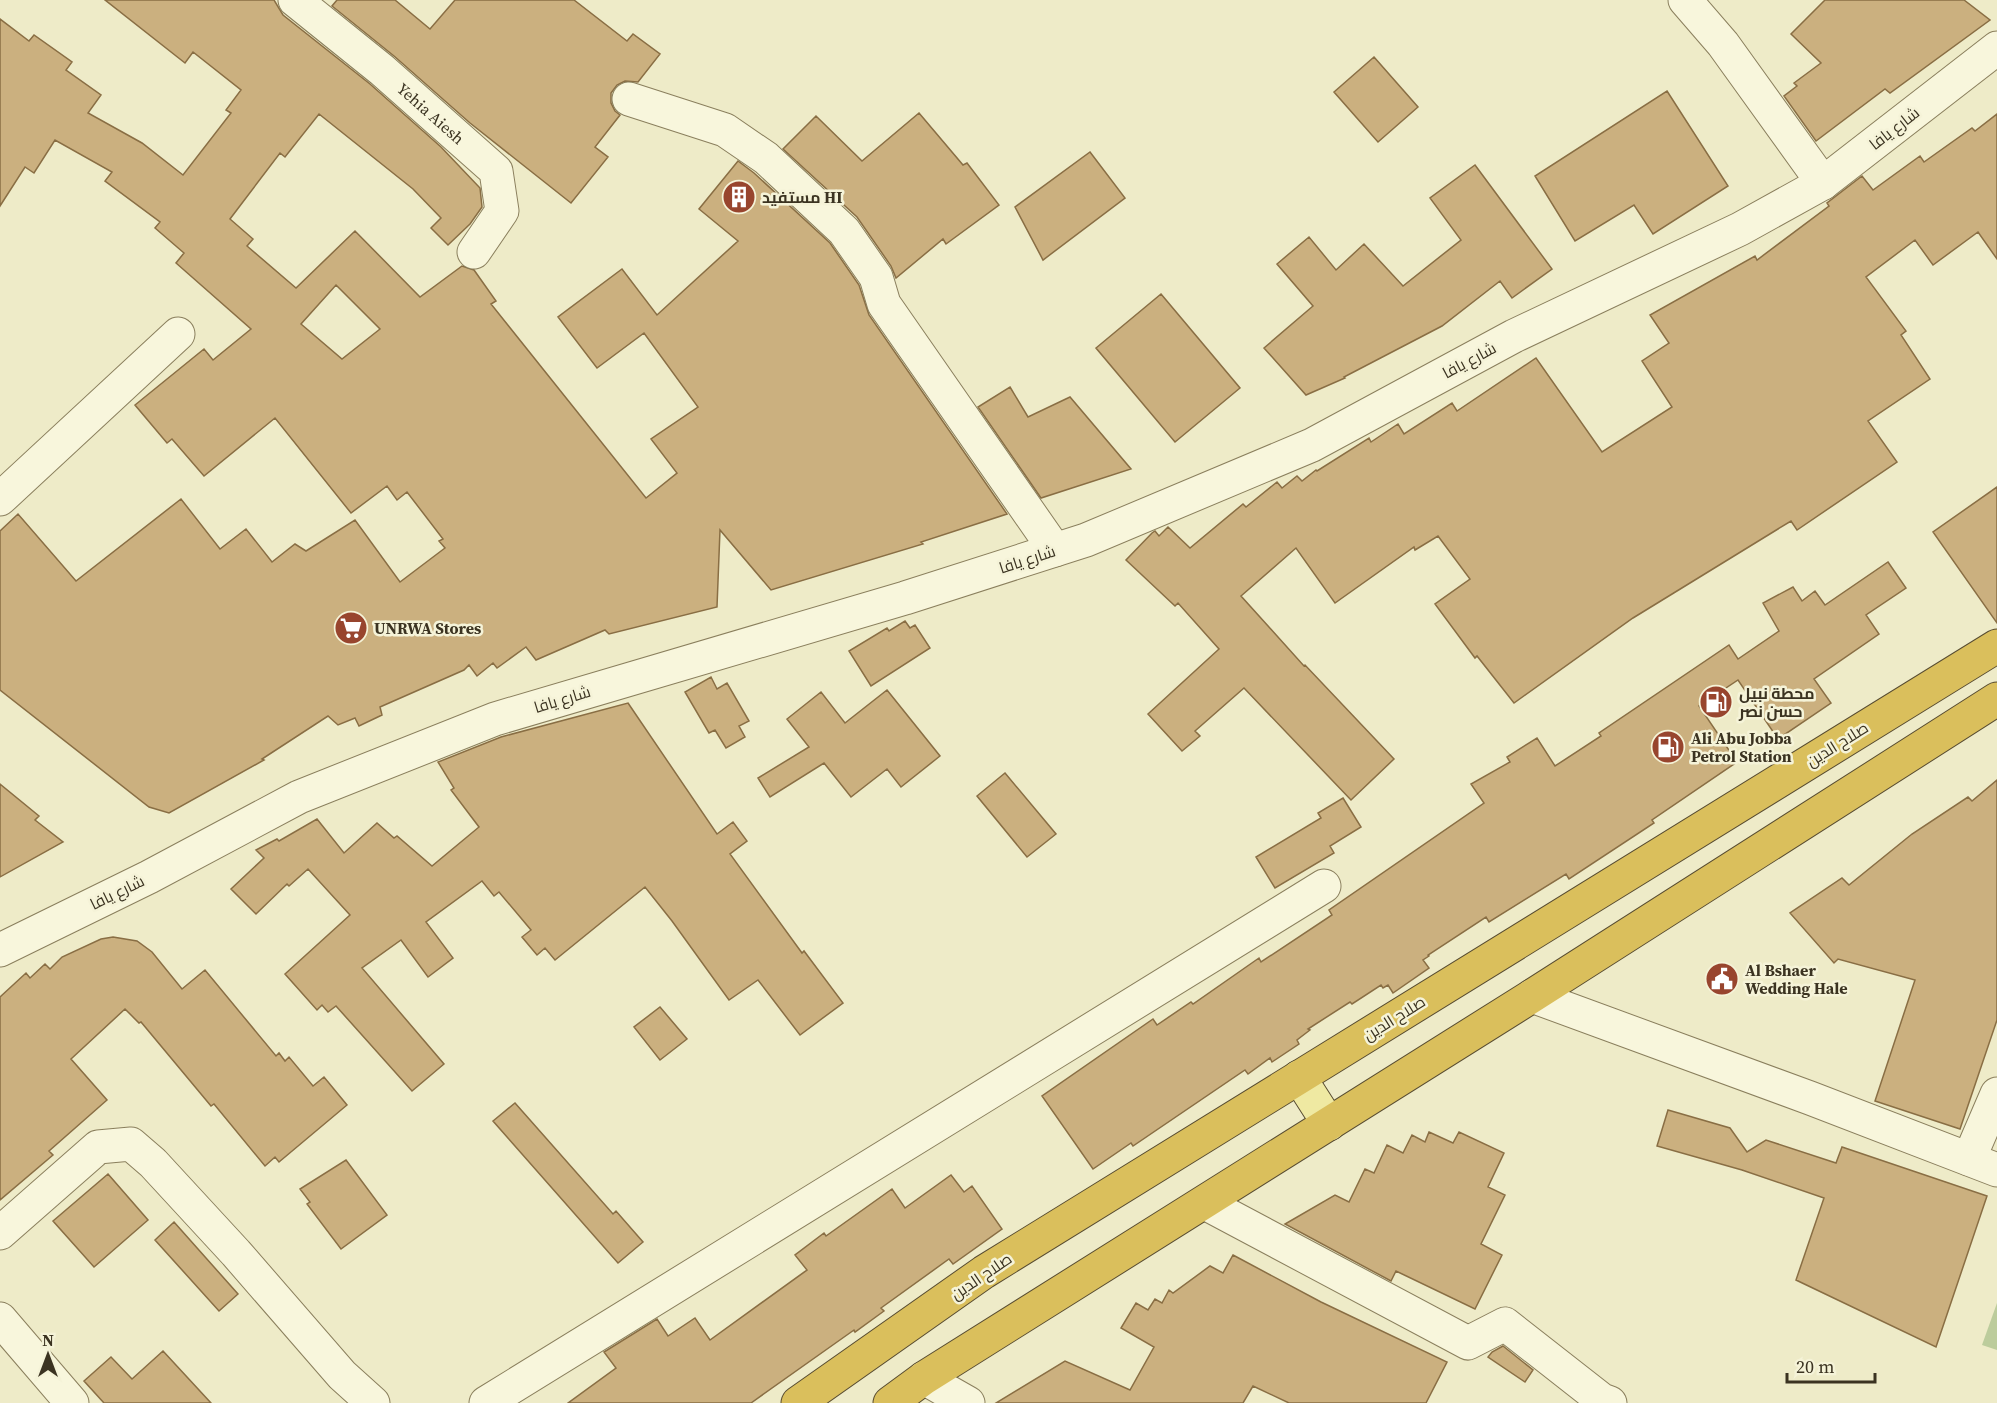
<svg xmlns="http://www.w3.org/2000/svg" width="1997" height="1403" viewBox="0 0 1997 1403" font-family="'Source Serif 4',Cairo,serif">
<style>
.green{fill:#bccc9c}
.building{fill:#cbb07f;stroke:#896e44;stroke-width:1.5;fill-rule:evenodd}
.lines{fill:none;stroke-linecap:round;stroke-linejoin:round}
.minor-casing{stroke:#8a7f5d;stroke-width:35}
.major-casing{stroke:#584c31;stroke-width:35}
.highway-casing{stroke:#584c31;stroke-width:35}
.minor{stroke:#f8f6dc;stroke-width:33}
.major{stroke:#efe9a2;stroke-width:33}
.highway{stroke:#dabf5c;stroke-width:33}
.labels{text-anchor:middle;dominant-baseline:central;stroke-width:5;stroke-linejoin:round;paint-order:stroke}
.street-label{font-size:16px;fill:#3b3321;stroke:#f5f3d8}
.poi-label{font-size:16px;font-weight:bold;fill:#3b3321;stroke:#f5f3d8;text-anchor:start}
</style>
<rect width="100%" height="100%" fill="#eeebc8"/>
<path class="green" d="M 1997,1303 L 1997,1350 L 1982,1345 Z"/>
<path class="building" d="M 105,0 L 274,0 L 283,15 L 370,84 L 441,147 L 480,188 L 482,207 L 470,224 L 448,245 L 431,228 L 441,218 L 413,189 L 319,114 L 285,157 L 280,153 L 230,219 L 253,239 L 247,246 L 296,288 L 355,231 L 420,297 L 462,266 L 474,270 L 496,301 L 491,304 L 646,498 L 677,473 L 651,439 L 698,407 L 644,333 L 597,368 L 558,317 L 622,269 L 657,315 L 738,241 L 699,209 L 738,161 L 754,173 L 830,243 L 859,285 L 869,315 L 1007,514 L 921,542 L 923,544 L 771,590 L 720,530 L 717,607 L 609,634 L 605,630 L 536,660 L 526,647 L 497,668 L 493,663 L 477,676 L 469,665 L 464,670 L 380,707 L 382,715 L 359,726 L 355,718 L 338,725 L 328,716 L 262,759 L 264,760 L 169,813 L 149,807 L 0,690 L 0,531 L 18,514 L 76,581 L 181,499 L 220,549 L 246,529 L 272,562 L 295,544 L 306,551 L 355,520 L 400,582 L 445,548 L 439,541 L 443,539 L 407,492 L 397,500 L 387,486 L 351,513 L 275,418 L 204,476 L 172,439 L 167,443 L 135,405 L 204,349 L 213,360 L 251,329 L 176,263 L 184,253 L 155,228 L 160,222 L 105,181 L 112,172 L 55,140 L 34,173 L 25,167 L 0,206 L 0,19 L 29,41 L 34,35 L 72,62 L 66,70 L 101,95 L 88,113 L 142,143 L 183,175 L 231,113 L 226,110 L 241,90 L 193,52 L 185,63 ZM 336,285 L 380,329 L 342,359 L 301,324 Z
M 337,0 L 395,0 L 430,29 L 455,0 L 574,0 L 627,41 L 633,34 L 660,54 L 638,82 L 625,81 L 617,85 L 611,93 L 611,103 L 615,111 L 620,115 L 595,147 L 608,157 L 571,203 L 470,123 L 394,56 L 332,6 Z
M 1825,0 L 1964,0 L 1990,20 L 1890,93 L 1885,89 L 1816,141 L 1784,96 L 1797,86 L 1794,83 L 1821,63 L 1791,34 Z
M 1374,57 L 1418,107 L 1378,142 L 1334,92 Z
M 1667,91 L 1728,186 L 1653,234 L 1634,205 L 1575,241 L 1535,176 Z
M 919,113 L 963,165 L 967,163 L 999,205 L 946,244 L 943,239 L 896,278 L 891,266 L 857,217 L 783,149 L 816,116 L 862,161 Z
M 1997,114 L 1997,259 L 1978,232 L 1933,265 L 1915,240 L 1866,277 L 1906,331 L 1901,335 L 1930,379 L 1868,421 L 1897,462 L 1797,530 L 1791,521 L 1633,618 L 1514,703 L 1477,656 L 1475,658 L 1435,604 L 1470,579 L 1438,536 L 1415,550 L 1414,547 L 1335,603 L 1296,548 L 1241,596 L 1304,666 L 1305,665 L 1394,759 L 1351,800 L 1244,688 L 1195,731 L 1200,736 L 1182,751 L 1148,714 L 1219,649 L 1178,603 L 1175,606 L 1126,560 L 1152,533 L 1155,531 L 1159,536 L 1168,527 L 1190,548 L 1243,504 L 1246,507 L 1277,482 L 1282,488 L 1297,476 L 1302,481 L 1316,470 L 1317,471 L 1369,438 L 1371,442 L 1398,424 L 1404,434 L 1452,403 L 1457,411 L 1536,358 L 1602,452 L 1672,407 L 1642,361 L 1669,343 L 1650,315 L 1755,256 L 1757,260 L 1829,206 L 1827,203 L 1862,176 L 1873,190 L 1920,156 L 1924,162 L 1972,128 L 1975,131 Z
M 1090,152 L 1125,198 L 1043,260 L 1015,207 Z
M 1475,165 L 1552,269 L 1512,298 L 1500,281 L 1442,326 L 1344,377 L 1345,378 L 1306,395 L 1264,348 L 1313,306 L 1277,264 L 1309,237 L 1336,270 L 1364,244 L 1403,286 L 1461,240 L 1430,198 Z
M 1161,294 L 1240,388 L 1175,442 L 1096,348 Z
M 1010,387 L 1028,417 L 1070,397 L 1131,469 L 1041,498 L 978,407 Z
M 1997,487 L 1997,623 L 1933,532 Z
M 1888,562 L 1906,588 L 1866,615 L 1879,634 L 1814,679 L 1831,703 L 1778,739 L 1738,680 L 1699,706 L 1737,762 L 1652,820 L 1654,823 L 1569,879 L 1566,874 L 1489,922 L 1486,917 L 1428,955 L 1429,956 L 1423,960 L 1429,968 L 1393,993 L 1388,985 L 1383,988 L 1381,985 L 1352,1004 L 1350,1002 L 1308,1029 L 1310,1030 L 1297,1040 L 1299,1044 L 1272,1062 L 1270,1058 L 1248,1074 L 1245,1070 L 1133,1146 L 1131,1143 L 1093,1169 L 1042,1096 L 1153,1019 L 1157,1025 L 1191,1002 L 1193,1004 L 1259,958 L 1261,962 L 1332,915 L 1329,910 L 1484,803 L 1471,784 L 1510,762 L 1507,757 L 1537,738 L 1555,766 L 1601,736 L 1599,733 L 1729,645 L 1738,659 L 1779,631 L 1763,603 L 1793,587 L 1802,601 L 1815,591 L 1825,605 Z
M 905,621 L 910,628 L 915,625 L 930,648 L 871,686 L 849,651 L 887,628 L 889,631 Z
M 711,677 L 717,689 L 727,683 L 749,721 L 739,726 L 745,737 L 726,748 L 715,730 L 709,733 L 685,692 Z
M 887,690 L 940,756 L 901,787 L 887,769 L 851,797 L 824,763 L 770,797 L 758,778 L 809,747 L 787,719 L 821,692 L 845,723 Z
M 628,703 L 717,834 L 733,822 L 747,841 L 730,854 L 802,953 L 804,951 L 843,1003 L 800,1035 L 758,980 L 729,1000 L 672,921 L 645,887 L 555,960 L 545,948 L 537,955 L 522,937 L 531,930 L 499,892 L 494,896 L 482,881 L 426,922 L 453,958 L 428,977 L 401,940 L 362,968 L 444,1064 L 412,1091 L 336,1006 L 328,1012 L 322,1005 L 317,1010 L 285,974 L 350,915 L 308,869 L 289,886 L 287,884 L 256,914 L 231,889 L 264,858 L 256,850 L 277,839 L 279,841 L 317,819 L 344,853 L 377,823 L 394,838 L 397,836 L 432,866 L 479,827 L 451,790 L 454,788 L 438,762 L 501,737 Z
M 1005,773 L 1056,834 L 1027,857 L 977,796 Z
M 1997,780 L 1997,1020 L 1960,1129 L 1875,1101 L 1915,980 L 1838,959 L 1834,963 L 1790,913 L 1842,878 L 1849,885 L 1912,834 L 1968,797 L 1972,801 Z
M 0,784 L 39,816 L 35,820 L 63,842 L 0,877 Z
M 1343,798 L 1361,827 L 1330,846 L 1334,853 L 1275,888 L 1256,857 L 1321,818 L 1318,813 Z
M 113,937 L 137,941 L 152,952 L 182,989 L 205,970 L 276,1056 L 279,1053 L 285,1061 L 289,1057 L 313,1086 L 324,1077 L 347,1105 L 279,1162 L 275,1157 L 265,1166 L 214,1104 L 211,1106 L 141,1022 L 139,1023 L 125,1009 L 71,1059 L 107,1100 L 49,1151 L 53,1155 L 0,1200 L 0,997 L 26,973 L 30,978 L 45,964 L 50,969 L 62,957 L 101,939 Z
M 660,1007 L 687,1039 L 660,1060 L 634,1027 Z
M 515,1103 L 613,1214 L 616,1211 L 643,1242 L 618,1263 L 493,1121 Z
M 1668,1110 L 1730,1128 L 1747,1152 L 1766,1140 L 1836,1163 L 1842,1147 L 1987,1196 L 1936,1347 L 1796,1280 L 1824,1198 L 1742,1170 L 1657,1146 Z
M 1429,1132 L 1453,1143 L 1459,1132 L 1504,1153 L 1488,1187 L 1505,1195 L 1481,1244 L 1502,1255 L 1475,1309 L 1396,1271 L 1391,1281 L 1285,1224 L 1335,1195 L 1349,1202 L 1365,1169 L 1374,1173 L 1387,1145 L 1403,1153 L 1412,1135 L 1425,1142 Z
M 346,1160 L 387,1215 L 341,1249 L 307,1204 L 310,1202 L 300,1189 Z
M 108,1174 L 148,1220 L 94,1267 L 53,1221 Z
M 951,1175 L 964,1192 L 972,1186 L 1002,1229 L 953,1264 L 949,1259 L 881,1308 L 884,1311 L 855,1332 L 854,1330 L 751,1403 L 568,1403 L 616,1368 L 604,1352 L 657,1319 L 668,1336 L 695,1318 L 710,1340 L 807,1270 L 795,1255 L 824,1233 L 826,1236 L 892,1189 L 905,1208 Z
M 174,1222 L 238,1294 L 219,1311 L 155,1240 Z
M 1233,1255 L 1321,1302 L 1447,1362 L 1426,1403 L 1289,1403 L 1253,1386 L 1243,1403 L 996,1403 L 1065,1361 L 1130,1390 L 1154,1347 L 1121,1328 L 1136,1303 L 1148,1310 L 1155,1299 L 1162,1303 L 1169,1290 L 1173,1293 L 1210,1266 L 1223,1273 Z
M 1503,1346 L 1533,1370 L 1525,1382 L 1488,1357 L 1492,1352 Z
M 163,1351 L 211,1403 L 104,1403 L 84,1381 L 111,1357 L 132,1379 Z"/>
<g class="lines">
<g class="minor-casing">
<g id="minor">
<path id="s1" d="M 295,0 L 382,70 L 496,171 L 502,211 L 474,252"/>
<path d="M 1685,0 L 1723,44 L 1823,183"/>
<path d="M 629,99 L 725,130 L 766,158 L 844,231 L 876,277 L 884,304 L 1055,550"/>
<path d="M 0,499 L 178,334"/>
<path d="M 0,950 L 149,877 L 299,797 L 495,719 L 905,598 L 1086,540 L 1312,445 L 1514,336 L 1740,229 L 1823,183 L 1997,48"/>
<path d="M 1532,996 L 1810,1098 L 1997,1170"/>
<path d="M 1969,1159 L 1997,1094"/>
<path d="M 1205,1203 L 1468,1343 L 1505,1324 L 1602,1400 L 1610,1403"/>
<path d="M 0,1233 L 98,1147 L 131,1144 L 153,1163 L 236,1253 L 342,1375 L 373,1403"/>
<path d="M 0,1319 L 72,1403"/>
<path d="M 924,1378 L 968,1403"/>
<path d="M 486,1403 L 1324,886"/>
</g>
</g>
<g class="major-casing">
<path id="major" d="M 1299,1077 L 1329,1124"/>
</g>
<g class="highway-casing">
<path id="highway" d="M 798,1403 L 984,1272 L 1997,646
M 890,1403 L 924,1378 L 1532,996 L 1997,699"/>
</g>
<use href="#minor" class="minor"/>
<use href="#major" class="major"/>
<use href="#highway" class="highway"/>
</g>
<defs>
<g id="building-disc" transform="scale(1.725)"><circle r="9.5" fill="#98452e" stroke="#f5f3d8"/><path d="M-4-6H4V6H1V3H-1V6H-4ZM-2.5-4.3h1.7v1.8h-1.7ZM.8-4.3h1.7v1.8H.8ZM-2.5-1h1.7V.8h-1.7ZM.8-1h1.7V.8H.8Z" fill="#fff"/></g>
<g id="supermarket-disc" transform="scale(1.725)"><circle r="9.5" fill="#98452e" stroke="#f5f3d8"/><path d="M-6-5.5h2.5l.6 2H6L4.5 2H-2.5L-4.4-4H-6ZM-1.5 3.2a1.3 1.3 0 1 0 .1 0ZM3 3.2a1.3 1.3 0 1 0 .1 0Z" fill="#fff"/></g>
<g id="fuel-disc" transform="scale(1.725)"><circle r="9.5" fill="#98452e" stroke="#f5f3d8"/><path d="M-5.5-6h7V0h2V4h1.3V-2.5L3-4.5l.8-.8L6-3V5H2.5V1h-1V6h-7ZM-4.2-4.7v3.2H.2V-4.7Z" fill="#fff"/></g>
<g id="civic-disc" transform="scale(1.725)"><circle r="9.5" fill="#98452e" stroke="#f5f3d8"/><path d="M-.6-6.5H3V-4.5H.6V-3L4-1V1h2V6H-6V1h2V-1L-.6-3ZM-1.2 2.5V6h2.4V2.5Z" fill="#fff"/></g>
</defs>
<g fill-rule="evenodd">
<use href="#building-disc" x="739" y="197"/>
<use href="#supermarket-disc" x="351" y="628"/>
<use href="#fuel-disc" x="1716" y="702"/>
<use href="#fuel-disc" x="1668" y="747"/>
<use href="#civic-disc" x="1722" y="979"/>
</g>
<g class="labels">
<g class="street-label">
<text stroke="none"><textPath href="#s1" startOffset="177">Yehia Aiesh</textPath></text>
<text transform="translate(1894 128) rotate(-38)">شارع يافا</text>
<text transform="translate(1469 360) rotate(-28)">شارع يافا</text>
<text transform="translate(1027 559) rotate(-18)">شارع يافا</text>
<text transform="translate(562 699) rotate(-17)">شارع يافا</text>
<text transform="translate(1837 744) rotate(-32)">صلاح الدين</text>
<text transform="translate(117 892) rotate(-26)">شارع يافا</text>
<text transform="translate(1394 1018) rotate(-32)">صلاح الدين</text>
<text transform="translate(981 1276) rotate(-34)">صلاح الدين</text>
</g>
<g class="poi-label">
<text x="762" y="197">مستفيد HI</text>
<text x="374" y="628">UNRWA Stores</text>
<text x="1739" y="693">محطة نبيل<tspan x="1739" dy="18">حسن نصر</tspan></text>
<text x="1691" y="738">Ali Abu Jobba<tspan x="1691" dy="18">Petrol Station</tspan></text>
<text x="1745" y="970">Al Bshaer<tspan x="1745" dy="18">Wedding Hale</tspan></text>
</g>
</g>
<g transform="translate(48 1355)" stroke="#f5f3d8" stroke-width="4.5" paint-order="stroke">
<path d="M0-4.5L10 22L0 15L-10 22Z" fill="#3b3321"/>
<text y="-9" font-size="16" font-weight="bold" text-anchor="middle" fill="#3b3321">N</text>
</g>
<path d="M1787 1373v9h88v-9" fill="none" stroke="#3b3321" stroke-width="3"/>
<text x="1796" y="1373" font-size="18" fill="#3b3321" stroke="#f5f3d8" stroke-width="4.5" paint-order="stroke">20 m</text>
</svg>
